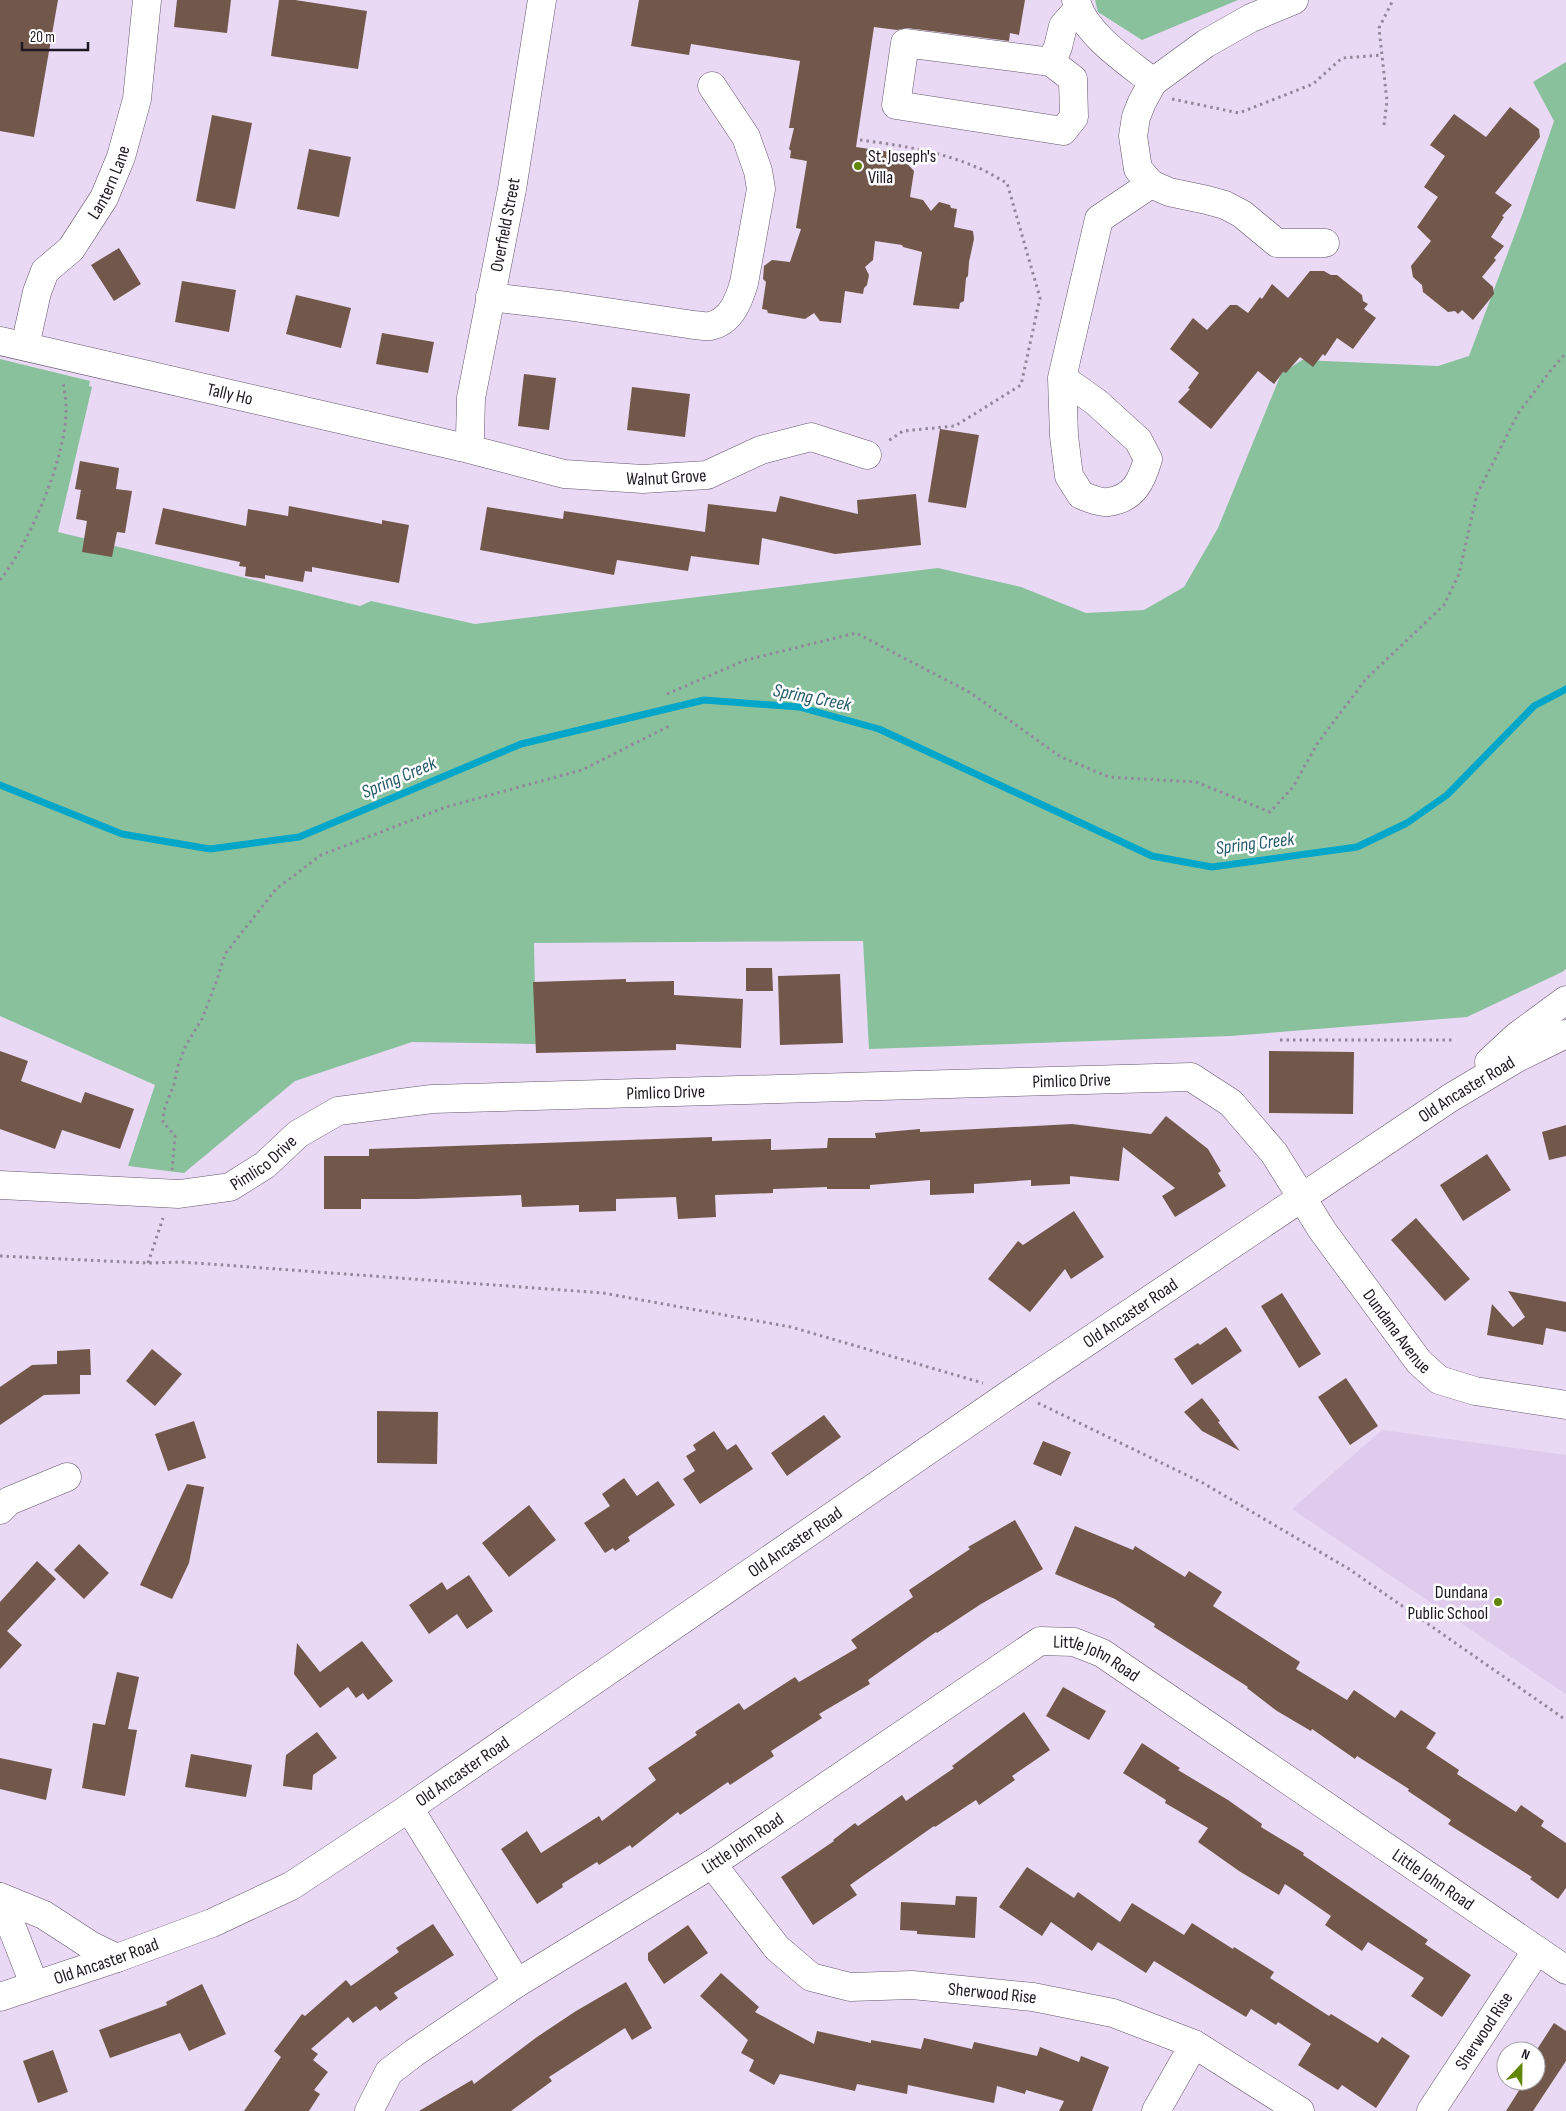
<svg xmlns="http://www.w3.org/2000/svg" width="1566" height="2111" viewBox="0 0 1566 2111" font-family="'Sofia Sans Condensed',sans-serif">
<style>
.built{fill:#dfcbec}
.green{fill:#89c19d}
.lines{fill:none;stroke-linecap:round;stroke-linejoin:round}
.stream{stroke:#01a6c9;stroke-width:7}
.building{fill:#72584a}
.minor-casing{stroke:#64556c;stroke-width:29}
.path{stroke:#93879b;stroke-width:3;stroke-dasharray:2.5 4;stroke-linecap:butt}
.minor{stroke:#fff;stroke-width:28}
.poi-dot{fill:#628608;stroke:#fff;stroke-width:2}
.labels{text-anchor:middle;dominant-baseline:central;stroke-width:5;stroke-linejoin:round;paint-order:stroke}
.poi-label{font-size:18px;fill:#1e1822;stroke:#fff;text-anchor:start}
.street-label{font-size:18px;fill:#1e1822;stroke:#fff}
.water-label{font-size:19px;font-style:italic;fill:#275b6b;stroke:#fff}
</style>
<rect width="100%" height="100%" fill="#e9d9f4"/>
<path class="built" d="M 1382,1430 L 1566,1455 L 1566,1694 L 1292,1509 Z"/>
<path class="green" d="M 1095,0 L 1238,0 L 1142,40 L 1098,12 Z
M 1566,62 L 1566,969 L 1562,972 L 1467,1017 L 1230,1036 L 869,1049 L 863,941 L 534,943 L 536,1044 L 412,1042 L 295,1081 L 184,1173 L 128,1166 L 155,1085 L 0,1016 L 0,359 L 90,381 L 89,386 L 92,387 L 58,532 L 360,606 L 371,601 L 475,624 L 938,568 L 1021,587 L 1086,613 L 1144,610 L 1184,587 L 1218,528 L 1281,374 L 1302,360 L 1438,366 L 1469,356 L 1522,215 L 1554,121 L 1533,82 Z"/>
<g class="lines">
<path class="stream" d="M 0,785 L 122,834 L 210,849 L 299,837 L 521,744 L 704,700 L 799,707 L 879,729 L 1152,856 L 1212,867 L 1357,847 L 1407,823 L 1447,795 L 1534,706 L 1566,689"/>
</g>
<path class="building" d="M 0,0 L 58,0 L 34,137 L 0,131 Z
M 177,0 L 231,0 L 227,33 L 174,27 Z
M 279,0 L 295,0 L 367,11 L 358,69 L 271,56 Z
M 639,0 L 1025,0 L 1019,35 L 1010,33 L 1009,41 L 907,28 L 897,30 L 874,27 L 856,147 L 897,153 L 914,171 L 910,197 L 923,200 L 931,211 L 939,202 L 950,205 L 951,208 L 957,209 L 954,227 L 973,231 L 974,239 L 969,262 L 968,276 L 966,278 L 964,301 L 960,303 L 959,309 L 913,305 L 922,252 L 903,247 L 902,245 L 875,241 L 873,260 L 865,267 L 869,275 L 867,285 L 864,288 L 863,294 L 845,291 L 841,323 L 820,321 L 814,313 L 805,319 L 768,313 L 767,310 L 762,309 L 766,282 L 763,279 L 764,266 L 772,260 L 790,262 L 801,229 L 796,228 L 807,161 L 790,158 L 791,151 L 789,149 L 794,128 L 789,128 L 800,61 L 691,44 L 689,55 L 631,46 Z
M 1510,107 L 1539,129 L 1540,137 L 1495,193 L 1512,205 L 1502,216 L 1504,217 L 1491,237 L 1504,246 L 1494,258 L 1496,260 L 1482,277 L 1493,287 L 1494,294 L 1473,320 L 1462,310 L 1458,314 L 1455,311 L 1448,312 L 1423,292 L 1422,285 L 1413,277 L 1411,266 L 1431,241 L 1417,227 L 1438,197 L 1424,187 L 1445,156 L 1430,145 L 1454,114 L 1486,137 Z
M 212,115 L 252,123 L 235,209 L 196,201 Z
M 309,149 L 351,157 L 339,217 L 297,209 Z
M 119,248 L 141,284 L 114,301 L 91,265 Z
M 1310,271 L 1324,271 L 1331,275 L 1337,275 L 1362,295 L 1363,301 L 1368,304 L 1364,309 L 1376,318 L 1353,349 L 1337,338 L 1325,356 L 1323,354 L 1313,367 L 1300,357 L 1286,373 L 1283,372 L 1274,384 L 1258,371 L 1211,429 L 1178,402 L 1190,389 L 1188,388 L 1199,373 L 1170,349 L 1193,318 L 1207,330 L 1230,305 L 1237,305 L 1248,313 L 1260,297 L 1262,299 L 1272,284 L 1288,298 Z
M 182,281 L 236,290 L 229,332 L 175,322 Z
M 296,295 L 351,308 L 341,348 L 286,334 Z
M 382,333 L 434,342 L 428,373 L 376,364 Z
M 524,374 L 556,378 L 549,430 L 518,426 Z
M 632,387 L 690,394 L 685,437 L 627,430 Z
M 940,429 L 979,435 L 966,508 L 928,502 Z
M 80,461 L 119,468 L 116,489 L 132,491 L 125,533 L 117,532 L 112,557 L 82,552 L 87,521 L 76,519 L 81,490 L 75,489 Z
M 916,494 L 921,545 L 835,554 L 762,538 L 759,565 L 691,556 L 688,571 L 617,560 L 614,575 L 480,550 L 487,507 L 563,519 L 564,511 L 705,532 L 708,504 L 776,512 L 780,496 L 858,514 L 857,500 Z
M 289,506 L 382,524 L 382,520 L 409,525 L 399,583 L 312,567 L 312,572 L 305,571 L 303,582 L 265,575 L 265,579 L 245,576 L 246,567 L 239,566 L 240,562 L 155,544 L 163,508 L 246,526 L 248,509 L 288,516 Z
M 746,968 L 772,968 L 773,991 L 746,991 Z
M 840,974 L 843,1043 L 780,1045 L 778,976 Z
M 626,979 L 626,982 L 674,981 L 674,995 L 743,999 L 741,1048 L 676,1044 L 676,1050 L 536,1053 L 533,982 Z
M 0,1051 L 28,1061 L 21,1081 L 81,1103 L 85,1092 L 134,1109 L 120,1149 L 62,1130 L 55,1149 L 0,1129 Z
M 1269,1051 L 1354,1052 L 1353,1114 L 1269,1113 Z
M 1166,1116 L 1208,1149 L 1221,1171 L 1218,1173 L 1226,1186 L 1175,1217 L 1162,1196 L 1175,1188 L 1123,1147 L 1119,1181 L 1070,1176 L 1070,1184 L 1031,1186 L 1031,1180 L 974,1184 L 974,1193 L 930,1195 L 930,1180 L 870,1185 L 870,1189 L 827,1189 L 827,1187 L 773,1189 L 773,1193 L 715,1195 L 716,1217 L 678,1219 L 676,1197 L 616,1199 L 616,1211 L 579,1212 L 579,1205 L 522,1207 L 521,1195 L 417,1199 L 361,1199 L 361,1209 L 324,1209 L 324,1156 L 369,1156 L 369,1149 L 712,1137 L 712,1141 L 771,1139 L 771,1150 L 827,1148 L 828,1138 L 876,1138 L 875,1133 L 920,1129 L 920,1132 L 1072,1124 L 1151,1134 Z
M 1566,1125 L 1566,1156 L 1549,1160 L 1542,1132 Z
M 1487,1154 L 1511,1190 L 1463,1221 L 1440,1185 Z
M 1074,1211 L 1104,1257 L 1071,1279 L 1065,1269 L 1030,1312 L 988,1279 L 1018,1241 L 1023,1245 Z
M 1416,1218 L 1470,1279 L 1445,1301 L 1391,1240 Z
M 1508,1291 L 1566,1302 L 1566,1332 L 1546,1328 L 1543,1345 L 1487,1335 L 1492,1304 L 1513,1327 L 1525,1317 Z
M 1282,1293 L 1321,1354 L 1299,1368 L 1261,1306 Z
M 1226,1327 L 1242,1351 L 1192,1385 L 1174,1359 L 1198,1343 L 1200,1345 Z
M 90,1349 L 91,1375 L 80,1375 L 80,1394 L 44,1395 L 0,1425 L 0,1387 L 32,1365 L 57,1364 L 57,1351 Z
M 152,1349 L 182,1374 L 155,1406 L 126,1381 Z
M 1346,1378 L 1378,1426 L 1350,1445 L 1318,1397 Z
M 1202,1398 L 1220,1421 L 1218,1422 L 1240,1451 L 1202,1431 L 1184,1412 Z
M 377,1411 L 438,1412 L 437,1464 L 377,1463 Z
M 824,1415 L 841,1437 L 787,1476 L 771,1453 Z
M 194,1421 L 206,1458 L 168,1471 L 155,1434 Z
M 714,1431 L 727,1450 L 736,1444 L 753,1469 L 700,1504 L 683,1479 L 695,1471 L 686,1456 L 696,1450 L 693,1445 Z
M 1043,1441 L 1071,1452 L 1061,1476 L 1033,1464 Z
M 624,1478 L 637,1496 L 658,1481 L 675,1505 L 628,1537 L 630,1541 L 615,1551 L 613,1548 L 605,1553 L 584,1523 L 610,1506 L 602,1494 Z
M 187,1484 L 204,1487 L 189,1563 L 172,1599 L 140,1585 Z
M 529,1505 L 556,1540 L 509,1577 L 482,1543 Z
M 1015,1520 L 1043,1569 L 981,1604 L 937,1633 L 936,1632 L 868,1680 L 870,1684 L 819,1714 L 822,1718 L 771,1751 L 774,1756 L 730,1785 L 728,1782 L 680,1815 L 678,1812 L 632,1848 L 630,1845 L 599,1865 L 597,1862 L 562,1884 L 563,1887 L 537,1904 L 501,1849 L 527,1831 L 541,1853 L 599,1816 L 602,1821 L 656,1780 L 648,1768 L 697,1735 L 695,1732 L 739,1703 L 744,1710 L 795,1677 L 799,1682 L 857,1648 L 851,1640 L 913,1597 L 909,1590 L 970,1549 L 968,1547 Z
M 1075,1526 L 1133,1550 L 1135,1546 L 1185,1577 L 1189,1571 L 1222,1592 L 1213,1606 L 1300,1662 L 1296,1669 L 1347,1700 L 1354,1690 L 1395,1718 L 1401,1710 L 1436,1733 L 1426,1748 L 1459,1770 L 1457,1774 L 1516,1812 L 1521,1805 L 1544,1821 L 1541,1826 L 1566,1843 L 1566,1888 L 1558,1899 L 1530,1879 L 1532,1877 L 1448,1824 L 1451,1820 L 1408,1791 L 1409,1789 L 1357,1756 L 1355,1759 L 1312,1729 L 1311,1731 L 1277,1711 L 1247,1688 L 1248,1687 L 1154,1627 L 1155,1624 L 1115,1599 L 1055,1574 Z
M 79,1544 L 109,1573 L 84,1599 L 54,1570 Z
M 37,1561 L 56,1579 L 7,1631 L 22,1645 L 0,1669 L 0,1602 Z
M 469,1575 L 493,1611 L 467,1629 L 457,1614 L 429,1634 L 409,1605 L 442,1582 L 447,1590 Z
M 362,1641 L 393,1681 L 368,1700 L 363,1693 L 356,1698 L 348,1687 L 320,1708 L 294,1674 L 297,1643 L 320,1672 Z
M 117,1672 L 139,1677 L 128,1729 L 137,1730 L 125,1796 L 82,1788 L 93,1723 L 105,1725 Z
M 1063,1687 L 1106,1711 L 1089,1740 L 1046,1716 Z
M 1024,1712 L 1050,1750 L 1012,1776 L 1015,1780 L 979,1805 L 976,1800 L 935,1827 L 934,1826 L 850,1885 L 857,1895 L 813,1925 L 781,1877 L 834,1841 L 833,1840 L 855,1823 L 858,1826 L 902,1795 L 906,1801 L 954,1768 L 952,1766 Z
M 317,1732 L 337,1758 L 313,1775 L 312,1790 L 283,1786 L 286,1755 Z
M 1142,1743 L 1180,1768 L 1178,1770 L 1228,1800 L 1262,1824 L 1261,1827 L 1304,1853 L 1303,1855 L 1428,1940 L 1425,1944 L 1471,1975 L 1442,2017 L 1411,1996 L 1424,1978 L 1368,1942 L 1362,1951 L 1325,1925 L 1331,1916 L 1285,1884 L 1279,1895 L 1239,1871 L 1198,1842 L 1208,1828 L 1165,1803 L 1166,1800 L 1123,1773 Z
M 191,1754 L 252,1765 L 246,1797 L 185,1787 Z
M 0,1758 L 52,1769 L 46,1800 L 0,1789 Z
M 1027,1867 L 1074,1898 L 1078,1892 L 1120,1922 L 1132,1903 L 1184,1935 L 1192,1923 L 1233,1949 L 1234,1947 L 1274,1972 L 1270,1978 L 1329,2016 L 1331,2014 L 1378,2043 L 1382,2037 L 1410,2056 L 1376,2108 L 1342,2085 L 1338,2090 L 1298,2065 L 1311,2044 L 1278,2022 L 1276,2025 L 1251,2009 L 1246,2017 L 1154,1961 L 1146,1973 L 1098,1942 L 1092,1951 L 1051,1922 L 1042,1936 L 999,1907 Z
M 956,1896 L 977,1897 L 975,1938 L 917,1934 L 917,1931 L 900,1930 L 901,1902 L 955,1905 Z
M 433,1924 L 454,1955 L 394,1993 L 398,1998 L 380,2011 L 376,2006 L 353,2023 L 348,2017 L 311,2049 L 318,2054 L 313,2060 L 328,2072 L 314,2090 L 320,2094 L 309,2111 L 244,2111 L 281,2057 L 274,2051 L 302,2014 L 305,2016 L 346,1980 L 351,1986 L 399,1952 L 396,1948 Z
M 688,1925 L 708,1953 L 664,1984 L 648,1960 L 648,1953 Z
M 721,1973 L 759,2007 L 755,2012 L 814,2044 L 817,2031 L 871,2043 L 871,2040 L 921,2049 L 924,2038 L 972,2049 L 974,2042 L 1037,2056 L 1040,2047 L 1079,2062 L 1081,2056 L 1109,2067 L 1092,2111 L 1059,2111 L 1064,2101 L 1026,2090 L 1025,2094 L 997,2086 L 994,2103 L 908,2085 L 907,2094 L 857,2084 L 855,2091 L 780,2074 L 774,2085 L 749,2071 L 754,2060 L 741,2053 L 748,2040 L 700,1996 Z
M 626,1982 L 652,2028 L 632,2040 L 625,2028 L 549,2077 L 552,2081 L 511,2111 L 419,2111 L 472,2080 L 474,2084 L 537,2037 L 576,2011 Z
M 202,1984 L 226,2034 L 189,2051 L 180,2033 L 110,2058 L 99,2030 L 167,2005 L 166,2002 Z
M 1554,2023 L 1566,2031 L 1566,2061 L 1533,2111 L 1506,2111 L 1525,2081 L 1536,2081 L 1536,2051 Z
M 53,2050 L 68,2092 L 38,2103 L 23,2061 Z"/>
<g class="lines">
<g class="minor-casing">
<g id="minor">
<path d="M 1076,0 C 1083,33 1128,62 1153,82"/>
<path d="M 905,43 L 1051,62 L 1073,79 L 1074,117 L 1063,131 L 896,105 Z"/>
<path d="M 1051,62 L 1058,47 L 1063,26 L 1078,9"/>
<path d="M 1151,184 L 1138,169 L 1133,136 L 1136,117 L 1142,102 L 1153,82 L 1205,44 L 1251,18 L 1294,0"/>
<path d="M 490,297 L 567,306 L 694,325 C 699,325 705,327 710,326 C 731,322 739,300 744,283 L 761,189 L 758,171 L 746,137 L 712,86"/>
<path id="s1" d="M 0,341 L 461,447 L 564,474 L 643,479 L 707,475 L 761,450 L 811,437 L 867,455"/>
<path id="s2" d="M 25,346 L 37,292 L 45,271 L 71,249 L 104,198 L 121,157 L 137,99 L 147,0"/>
<path d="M 1062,378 L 1096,402 L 1138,440 L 1148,459 C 1142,480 1134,499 1108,502 C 1100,503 1089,498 1081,495 L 1069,476 L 1064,436 L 1062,378 L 1099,219 L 1151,184 L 1169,192 L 1207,200 L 1225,205 L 1242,214 L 1277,243 L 1325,243"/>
<path id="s3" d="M 461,447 L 470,437 L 471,398 L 512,189 L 542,0"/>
<path d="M 1489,1062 L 1517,1036 L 1566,1000"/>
<path id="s4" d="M 0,1185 L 179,1194 L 230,1187 L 265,1165 L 298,1134 L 338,1111 L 432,1099 L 1191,1077 L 1231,1103 L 1274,1153 L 1322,1230 L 1419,1362 L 1439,1380 L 1475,1391 L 1566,1405"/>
<path d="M 0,1510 L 9,1501 L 67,1477"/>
<path d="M 409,1808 L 517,1983"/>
<path id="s5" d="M 712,1864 L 777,1948 L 811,1977 L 850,1987 L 912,1985 L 1033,1997 L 1113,2013 L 1194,2044 L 1300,2111"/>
<path d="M 0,1897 L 44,1915 L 90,1945 L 117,1958"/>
<path d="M 0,1897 L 34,1984"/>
<path id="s6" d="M 0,1997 L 117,1958 L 212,1923 L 291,1886 L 409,1808 L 1014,1391 L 1450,1098 L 1517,1058 L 1566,1034"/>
<path id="s7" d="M 369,2111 L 389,2072 L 414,2053 L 517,1983 L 712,1864 L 1040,1641 L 1074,1642 L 1102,1653 L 1566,1970"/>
<path d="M 1156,2111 L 1194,2044"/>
<path id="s8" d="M 1431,2111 L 1537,1950"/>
</g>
</g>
<path class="path" d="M 1172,99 L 1239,113 L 1313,84 L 1342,58 L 1382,55
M 1384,125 L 1387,101 L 1379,28 L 1393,0
M 860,140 C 899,145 939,151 976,167 C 987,171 997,178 1007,183 L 1040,298 L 1021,385 L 955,426 L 903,431 L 888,441
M 0,580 C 29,545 68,453 66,407 C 66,398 64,389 63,381
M 667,694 L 746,660 L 856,633 L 971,693 L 1061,757 L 1109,777 L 1196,782 L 1270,812 L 1293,787 L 1317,744 L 1366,679 L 1444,605 L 1459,574 L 1477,494 L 1519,412 L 1551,370 L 1566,353
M 1280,1040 L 1453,1040
M 172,1170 L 175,1136 L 163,1122 L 164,1110 L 174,1084 L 178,1066 L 186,1045 L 202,1019 L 217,980 L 225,954 L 276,889 L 321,855 L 446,807 L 582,770 L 671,725
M 0,1256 L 148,1263 L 182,1262 L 603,1293 L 791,1327 L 983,1383
M 148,1263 L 163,1218
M 1038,1403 L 1203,1483 L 1349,1569 L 1566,1720"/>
<use href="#minor" class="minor"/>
</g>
<g class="poi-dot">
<circle cx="858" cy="166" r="5"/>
<circle cx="1498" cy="1602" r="5"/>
</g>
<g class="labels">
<g class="poi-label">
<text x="868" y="156">St. Joseph's<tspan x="868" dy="21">Villa</tspan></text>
<text x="1488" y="1592" text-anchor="end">Dundana<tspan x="1488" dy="21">Public School</tspan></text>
</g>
<g class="street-label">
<text stroke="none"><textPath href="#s2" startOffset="189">Lantern Lane</textPath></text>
<text stroke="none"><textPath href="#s3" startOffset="229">Overfield Street</textPath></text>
<text stroke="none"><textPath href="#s1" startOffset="236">Tally Ho</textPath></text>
<text stroke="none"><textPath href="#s1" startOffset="682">Walnut Grove</textPath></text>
<text stroke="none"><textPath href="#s4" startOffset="1098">Pimlico Drive</textPath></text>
<text stroke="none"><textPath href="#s6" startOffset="1732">Old Ancaster Road</textPath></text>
<text stroke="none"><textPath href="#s4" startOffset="692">Pimlico Drive</textPath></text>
<text stroke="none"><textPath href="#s4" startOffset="272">Pimlico Drive</textPath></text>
<text stroke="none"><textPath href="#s6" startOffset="1328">Old Ancaster Road</textPath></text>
<text stroke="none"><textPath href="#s4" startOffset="1548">Dundana Avenue</textPath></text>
<text stroke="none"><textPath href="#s6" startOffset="922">Old Ancaster Road</textPath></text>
<text stroke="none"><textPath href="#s7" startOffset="885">Little John Road</textPath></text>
<text stroke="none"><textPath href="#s6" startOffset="518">Old Ancaster Road</textPath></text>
<text stroke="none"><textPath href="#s7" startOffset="465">Little John Road</textPath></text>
<text stroke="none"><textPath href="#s7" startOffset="1290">Little John Road</textPath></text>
<text stroke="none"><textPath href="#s6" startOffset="112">Old Ancaster Road</textPath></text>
<text stroke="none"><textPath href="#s5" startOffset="334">Sherwood Rise</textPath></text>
<text stroke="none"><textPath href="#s8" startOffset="96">Sherwood Rise</textPath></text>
</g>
<g class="water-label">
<text transform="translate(812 698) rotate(11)">Spring Creek</text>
<text transform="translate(399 778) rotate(-23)">Spring Creek</text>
<text transform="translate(1255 844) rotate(-7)">Spring Creek</text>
</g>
</g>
<g transform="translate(1521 2066) rotate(22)"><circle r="24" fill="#ffffff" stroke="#a5a3a7"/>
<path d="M0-4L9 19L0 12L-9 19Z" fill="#628608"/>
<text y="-8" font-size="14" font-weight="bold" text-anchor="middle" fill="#1e1822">N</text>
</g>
<path d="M22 42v8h66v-8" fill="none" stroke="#1e1822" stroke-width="2.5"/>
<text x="30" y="42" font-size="15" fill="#1e1822" stroke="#ffffff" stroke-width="4" paint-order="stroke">20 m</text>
</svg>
